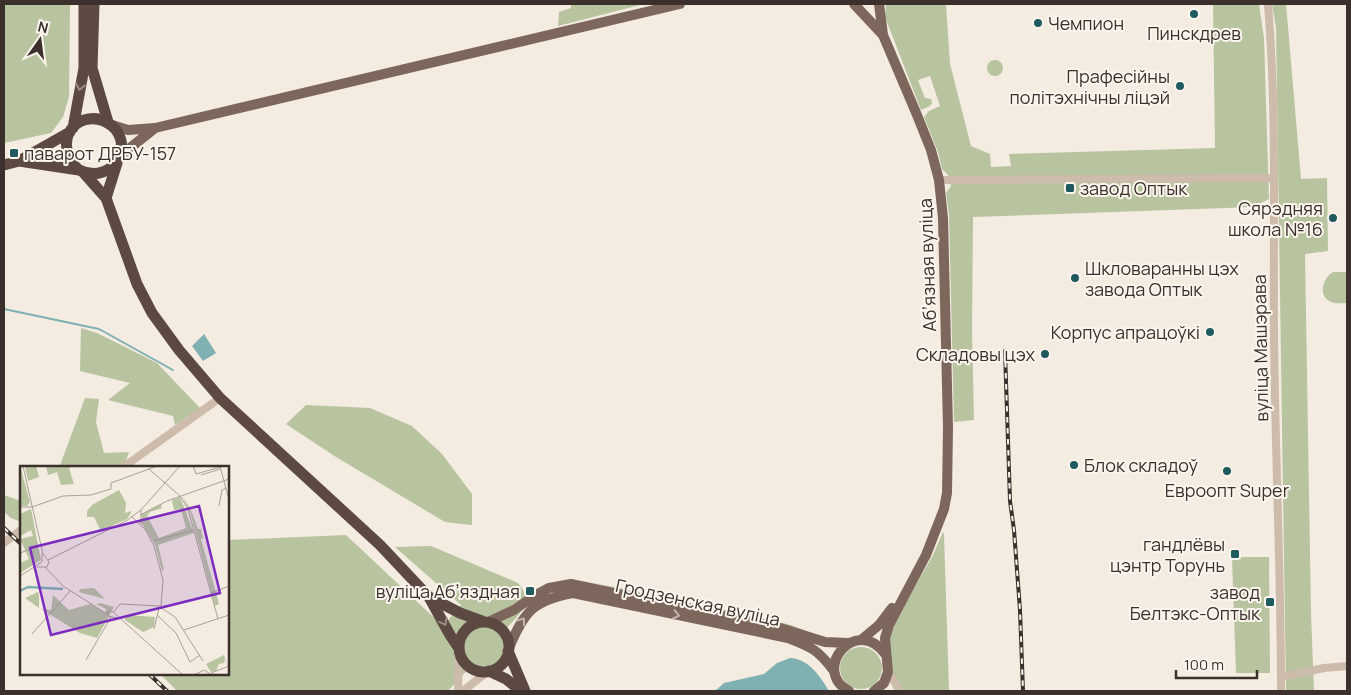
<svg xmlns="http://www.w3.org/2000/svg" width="1351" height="695" viewBox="0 0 1351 695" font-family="Manrope,sans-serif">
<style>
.green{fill:#b8c4a0}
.water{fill:#7fb0b2}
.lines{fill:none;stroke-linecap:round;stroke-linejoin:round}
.stream{stroke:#7fb0b2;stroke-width:2}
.minor{stroke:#cdbbac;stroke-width:8}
.major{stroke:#7d675c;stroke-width:10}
.highway{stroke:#5c4a42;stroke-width:11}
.rail-casing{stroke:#3b302b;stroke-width:4}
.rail{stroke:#fbf5ee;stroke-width:2;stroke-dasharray:5.5;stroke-linecap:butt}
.oneway{stroke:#9c8e87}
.oneway2{stroke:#c2b5ac}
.poi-dot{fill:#1f5a5e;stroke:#fbf5ee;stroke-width:2}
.labels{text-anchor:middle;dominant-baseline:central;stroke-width:4;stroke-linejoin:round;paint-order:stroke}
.poi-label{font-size:18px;fill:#3b302b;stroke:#fbf5ee;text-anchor:end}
.street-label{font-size:18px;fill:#3b302b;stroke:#fbf5ee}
.inset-river{fill:none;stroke:#7fb0b2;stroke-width:2.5}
.inset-road{fill:none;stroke:#aaa098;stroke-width:1}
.view{fill:#7b2cbf;fill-opacity:0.15;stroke:#7b2cbf;stroke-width:2.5}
.inset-edge{fill:none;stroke:#3b302b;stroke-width:2.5}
</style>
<rect width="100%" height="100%" fill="#f4ebe1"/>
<path class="green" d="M 4,4 L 70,4 L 69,97 L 63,117 L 51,133 L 4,143 Z
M 571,4 L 644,4 L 558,26 L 559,12 L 571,8 Z
M 886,4 L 946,4 L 950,64 L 971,146 L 990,154 L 991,167 L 1011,166 L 1009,154 L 1215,148 L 1213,4 L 1259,4 L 1264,38 L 1269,199 L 1253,207 L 973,217 L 972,332 L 974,420 L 954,422 L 949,214 L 946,193 L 951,186 L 948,175 L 942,169 L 938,152 L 924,117 L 929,111 L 940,106 L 930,76 L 918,80 L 925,98 L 931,99 L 932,103 L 930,106 L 921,110 L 885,17 Z
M 1272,4 L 1286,4 L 1301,179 L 1327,178 L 1328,251 L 1305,254 L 1311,614 L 1314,691 L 1286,691 L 1276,28 Z
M987 68a8 8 0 1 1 16 0a8 8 0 1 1-16 0Z
M 1333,272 L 1347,272 L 1347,303 C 1342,303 1336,304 1331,302 C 1317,296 1323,278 1333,272 Z
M 81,328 L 97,333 L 157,363 L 200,408 L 175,425 L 173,416 L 108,400 L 130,383 L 80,371 Z
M 85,398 L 99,399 L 96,422 L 104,453 L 129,452 L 124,467 L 59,468 Z
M 306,405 L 370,408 L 412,426 L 442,454 L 472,494 L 472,525 L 445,522 L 336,457 L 286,424 Z
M 4,495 L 21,501 L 21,522 L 11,518 L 4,512 Z
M 943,532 L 944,534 L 949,691 L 904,691 L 894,677 L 888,646 L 891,629 L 933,555 Z
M 346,535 L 443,626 L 461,605 L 395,547 L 431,546 L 518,583 C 537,604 514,619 500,635 C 511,655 494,673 473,664 L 448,691 L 177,691 L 160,674 L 228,674 L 228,540 Z
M 1232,557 L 1269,557 L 1270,673 L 1236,673 Z
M 590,582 L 745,614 L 791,625 L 814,634 Z
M840 668a21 21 0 1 1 42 0a21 21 0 1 1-42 0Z"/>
<path class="water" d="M 204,334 L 216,353 L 203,361 L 192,346 Z
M 790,658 C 809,659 820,676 829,691 L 715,691 L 724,683 L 764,674 L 777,663 Z"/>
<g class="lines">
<path class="stream" d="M 4,309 L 99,329 L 173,370"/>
<path class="minor" d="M 1268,4 C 1277,113 1273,223 1274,332 C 1275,452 1281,572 1281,691
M 939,180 L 1273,178
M 122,468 L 220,398
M 4,543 L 21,530
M 888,672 L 900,691
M 1281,677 L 1324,668 L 1347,666
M 458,691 L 459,651
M 463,691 L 487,672"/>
<path class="major" d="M 854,4 L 883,35
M 112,125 L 128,130 L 155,128 L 680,4
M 120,156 L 155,128
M 488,622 L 514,610 L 534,596 L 549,588 L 571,584 L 777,627 L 825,642 L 848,643
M 861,640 L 879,625 L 892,608
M 509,648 C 524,612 533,600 573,593 L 788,638 C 812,647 818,650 834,671
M 849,691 C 810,670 857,613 886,655
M 874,691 L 884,683 L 888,672 L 885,638 L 889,625 L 926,555 L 944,509 L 947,493 L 948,428 L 943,218 L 939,180 L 931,150 L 917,115 L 883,35 L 879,4"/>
<path class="highway" d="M 94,4 L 92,68 L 108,122
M 73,128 L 84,68 L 84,4
M 19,161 L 79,170 C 114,187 139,139 106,122 C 99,118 91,118 84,120 C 61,128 62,157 79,170
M 4,165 L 19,161 L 70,132
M 83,172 L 106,198 L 137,284 L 152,313 L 179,350 L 220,398 L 380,545 L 429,597 L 450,635 L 458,647
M 106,198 L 117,163
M 429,597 L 460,613 L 482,621
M459 647a25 25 0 1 1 50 0a25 25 0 1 1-50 0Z
M 508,651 L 525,691
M 489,671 L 506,679 L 521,691"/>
<g class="rail-casing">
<path id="rail" d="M 1005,351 L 1010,501 L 1014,530 L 1020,610 L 1023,691
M 4,528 L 21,544
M 149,674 L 167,691"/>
</g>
<use href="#rail" class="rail"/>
</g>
<defs><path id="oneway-chevron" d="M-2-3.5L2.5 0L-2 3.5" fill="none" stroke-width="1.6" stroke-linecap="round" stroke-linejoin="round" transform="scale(1.25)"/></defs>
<g class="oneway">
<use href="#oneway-chevron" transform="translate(80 87) rotate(101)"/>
<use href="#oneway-chevron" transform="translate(444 622) rotate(61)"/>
</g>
<g class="oneway2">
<use href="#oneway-chevron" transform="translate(676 615) rotate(12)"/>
<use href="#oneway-chevron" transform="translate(522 621) rotate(-55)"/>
</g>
<g class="poi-dot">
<circle cx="1194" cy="14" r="5"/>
<circle cx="1038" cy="23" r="5"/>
<circle cx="1180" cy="86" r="5"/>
<rect x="9" y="148" width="10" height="10" rx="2.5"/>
<rect x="1065" y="183" width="10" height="10" rx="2.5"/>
<circle cx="1333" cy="218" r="5"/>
<circle cx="1075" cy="278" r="5"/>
<circle cx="1210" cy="332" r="5"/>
<circle cx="1045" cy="354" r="5"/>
<circle cx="1074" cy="465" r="5"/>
<circle cx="1227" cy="471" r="5"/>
<rect x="1230" y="549" width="10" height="10" rx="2.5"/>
<rect x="525" y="586" width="10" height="10" rx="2.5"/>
<rect x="1265" y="597" width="10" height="10" rx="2.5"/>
</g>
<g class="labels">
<g class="poi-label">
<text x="1048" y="23" text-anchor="start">Чемпион</text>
<text x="1194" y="33" text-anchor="middle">Пинскдрев</text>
<text x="1170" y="76">Прафесійны<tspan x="1170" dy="21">політэхнічны ліцэй</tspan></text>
<text x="24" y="153" text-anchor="start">паварот ДРБУ-157</text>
<text x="1080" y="188" text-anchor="start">завод Оптык</text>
<text x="1323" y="208">Сярэдняя<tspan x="1323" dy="21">школа №16</tspan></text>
<text x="1085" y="268" text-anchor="start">Шкловаранны цэх<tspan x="1085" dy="21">завода Оптык</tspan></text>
<text x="1200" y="332">Корпус апрацоўкі</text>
<text x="1035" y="354">Складовы цэх</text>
<text x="1084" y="465" text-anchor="start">Блок складоў</text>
<text x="1227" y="490" text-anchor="middle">Евроопт Super</text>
<text x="1225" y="544">гандлёвы<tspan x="1225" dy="21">цэнтр Торунь</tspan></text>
<text x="520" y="591">вуліца Абʼяздная</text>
<text x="1260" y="592">завод<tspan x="1260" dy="21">Белтэкс-Оптык</tspan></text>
</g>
<g class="street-label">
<text transform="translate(927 265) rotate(-92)">Абʼязная вуліца</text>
<text transform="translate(1260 348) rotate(-91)">вуліца Машэрава</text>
<text transform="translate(698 602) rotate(12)">Гродзенская вуліца</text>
</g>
</g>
<g transform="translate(20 466)">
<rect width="209" height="209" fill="#f4ebe1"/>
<path d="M 0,0 L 10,36 L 7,40 L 0,40 ZM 5,0 L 16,0 L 19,11 L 8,15 ZM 26,0 L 53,0 L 49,2 L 54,18 L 41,19 L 37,6 L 28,9 ZM 99,24 L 106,37 L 105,47 L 112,45 L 107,53 L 81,65 L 74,51 L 67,51 L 67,45 L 72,39 ZM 162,30 L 170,42 L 178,63 L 181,63 L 183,72 L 181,73 L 199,138 L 195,140 L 170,46 ZM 160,31 L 174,67 L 138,79 L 144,104 L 142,105 L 135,79 L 121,56 L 122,48 L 141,38 L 142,42 L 130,46 L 127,50 L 139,72 L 166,62 L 161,43 L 154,44 L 152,34 ZM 11,43 L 21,94 L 0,107 L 0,97 L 9,93 L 0,73 L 13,70 L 11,64 L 0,70 L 0,48 ZM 74,122 L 85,133 L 59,126 L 60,123 ZM 18,126 L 19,130 L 19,142 L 5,132 ZM 33,129 L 49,144 L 70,138 L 85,146 L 86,143 L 76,138 L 80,137 L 94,141 L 77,172 L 60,167 L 21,143 L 31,144 ZM 105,149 L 135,151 L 134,161 L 123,166 L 105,154 ZM 204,189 L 207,200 L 204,193 L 204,197 L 199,198 L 196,205 L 191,206 L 186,198 Z" fill="#b8c4a0"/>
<path class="inset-river" d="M 0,125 L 8,121 L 43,123"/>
<path class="inset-road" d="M 3,0 L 23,88 L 29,96 L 27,101 L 17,101M 173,0 L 176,8 L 200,1M 200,0 L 209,34M 129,3 L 160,30 L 168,43 L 198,153M 181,9 L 200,3M 199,40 L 202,24 L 206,22M 0,41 L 12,41 L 43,30 L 71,29 L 91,23 L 91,17 L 137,0M 120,49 L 147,35 L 209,13M 121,58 L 121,44 L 160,0M 133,75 L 174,64M 0,87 L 21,79M 28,94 L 106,55 L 121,44M 25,101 L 43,120 L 87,148M 0,110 L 22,96 L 22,87M 191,127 L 209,120M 140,141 L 155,151 L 183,195M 93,147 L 100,138 L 141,140 L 143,114 L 134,80 L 125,63 L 111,50M 137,149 L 156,167 L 170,196 L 180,189M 97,152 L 88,150 L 87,146 L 92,145 L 163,209M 134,163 L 139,142M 164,164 L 209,149M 12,168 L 50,125M 66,194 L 91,151M 191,207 L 209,200M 174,209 L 184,204 L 192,209"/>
<path class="view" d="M 179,40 L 200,127 L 31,169 L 10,82 Z"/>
<rect width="209" height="209" class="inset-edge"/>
</g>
<rect width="1351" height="695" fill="none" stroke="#3b302b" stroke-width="10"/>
<g transform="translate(40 40) rotate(14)" stroke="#fbf5ee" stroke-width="4" paint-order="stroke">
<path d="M0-4L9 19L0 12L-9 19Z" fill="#3b302b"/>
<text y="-8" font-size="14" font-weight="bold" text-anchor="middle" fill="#3b302b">N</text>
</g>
<path d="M1176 670v8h81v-8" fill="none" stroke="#3b302b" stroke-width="2.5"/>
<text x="1184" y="670" font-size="15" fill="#3b302b" stroke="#fbf5ee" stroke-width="4" paint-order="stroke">100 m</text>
</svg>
